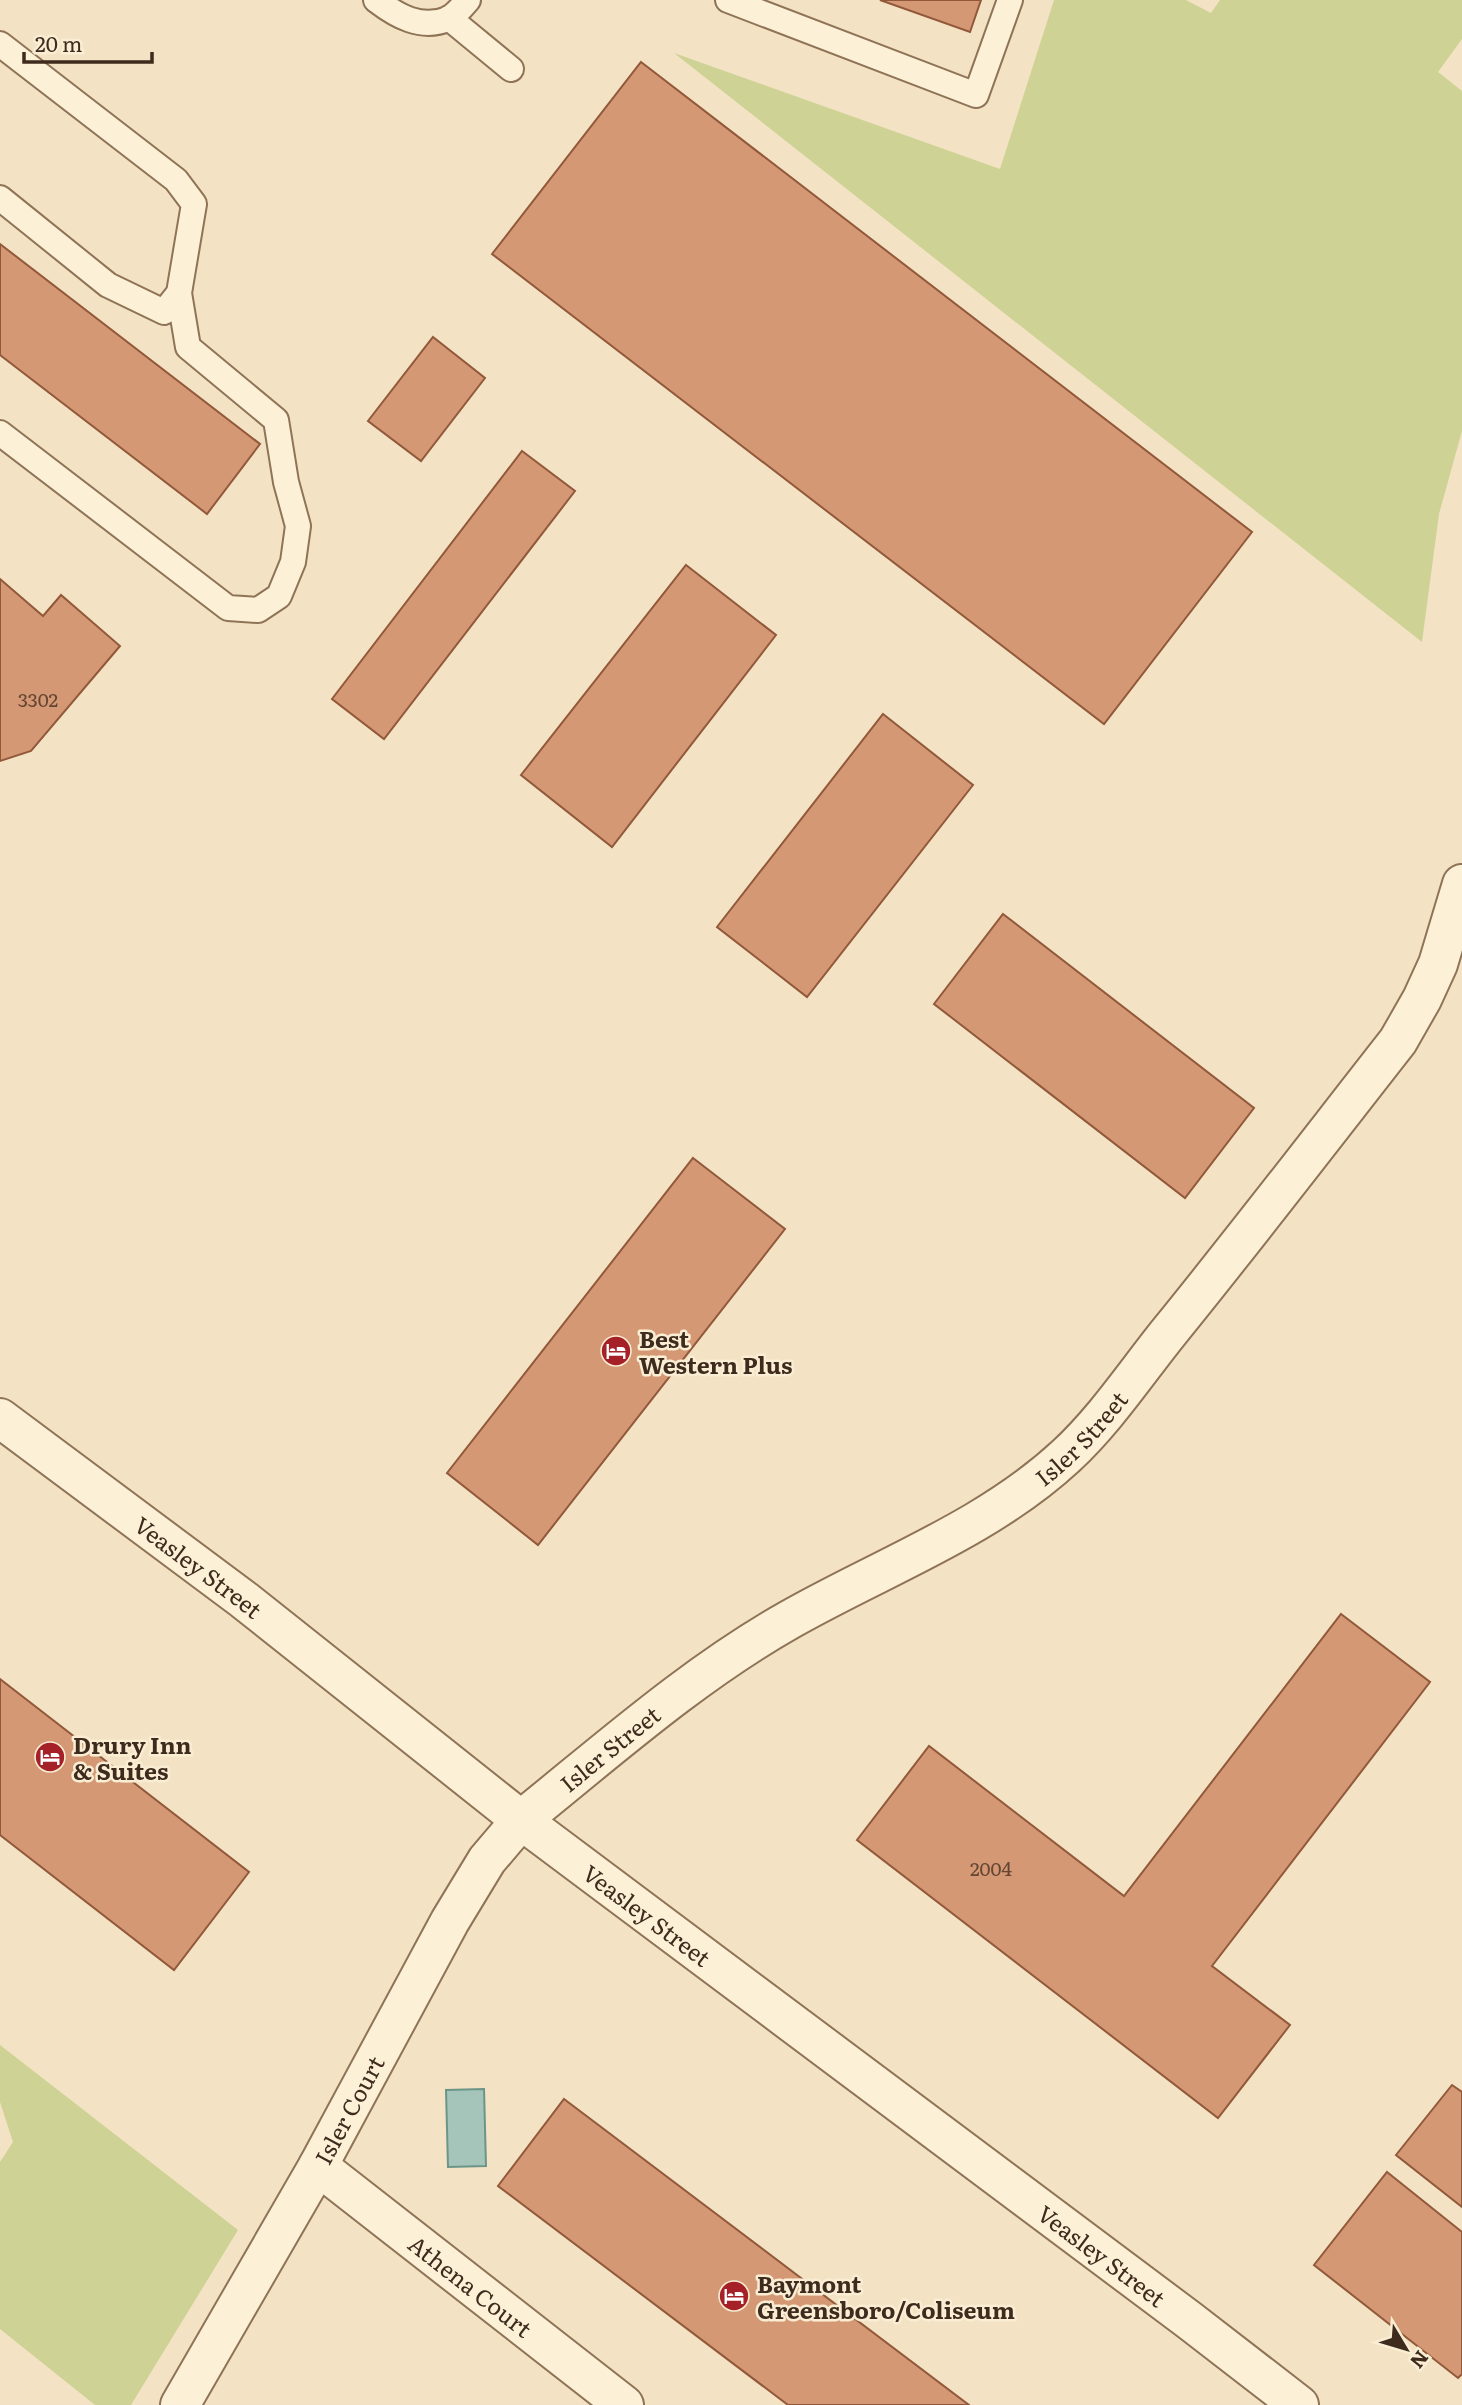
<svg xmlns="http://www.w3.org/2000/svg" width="1462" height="2405" viewBox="0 0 1462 2405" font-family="Literata,serif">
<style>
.green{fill:#ced395}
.water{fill:#a5c5ba;stroke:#6b9588;stroke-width:2}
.building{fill:#d59875;stroke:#91593a;stroke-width:2}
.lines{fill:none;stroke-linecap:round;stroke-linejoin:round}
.service-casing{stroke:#8f7357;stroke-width:28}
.minor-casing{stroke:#8f7357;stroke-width:42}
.tertiary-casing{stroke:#8f7357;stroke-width:42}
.service{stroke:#fcf0d7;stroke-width:24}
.minor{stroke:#fcf0d7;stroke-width:38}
.tertiary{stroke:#fcf0d7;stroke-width:38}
.labels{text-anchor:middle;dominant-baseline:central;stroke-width:5;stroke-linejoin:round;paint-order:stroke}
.number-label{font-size:19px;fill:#644633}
.poi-label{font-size:23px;font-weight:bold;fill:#3e2b1d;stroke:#f9edd3;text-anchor:start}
.street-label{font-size:23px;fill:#3e2b1d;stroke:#f9edd3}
</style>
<rect width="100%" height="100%" fill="#f3e2c3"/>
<path class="green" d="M 1054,0 L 1186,0 L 1211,13 L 1220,0 L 1462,0 L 1462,39 L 1438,72 L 1462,91 L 1462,431 L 1439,514 L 1422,642 L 674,53 L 1000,169 Z
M 0,2045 L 238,2230 L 131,2405 L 95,2405 L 0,2329 L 0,2162 L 13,2142 L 0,2102 Z"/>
<path class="water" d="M 484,2089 L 486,2166 L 448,2167 L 446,2090 Z"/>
<path class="building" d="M 880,0 L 981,0 L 970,32 Z
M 641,62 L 1252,532 L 1104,724 L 492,254 Z
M 0,244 L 260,444 L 207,514 L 0,355 Z
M 433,337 L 485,378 L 421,461 L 368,421 Z
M 522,451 L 575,491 L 384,739 L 332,699 Z
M 686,565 L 776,635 L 612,847 L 521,775 Z
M 0,579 L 43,616 L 61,595 L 120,646 L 31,751 L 0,761 Z
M 883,714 L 973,785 L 807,997 L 717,927 Z
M 1003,914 L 1254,1108 L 1185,1198 L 934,1004 Z
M 693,1158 L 785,1229 L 538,1545 L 447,1473 Z
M 1341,1614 L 1430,1682 L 1212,1966 L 1290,2025 L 1218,2118 L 857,1840 L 929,1746 L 1124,1896 Z
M 0,1679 L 249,1872 L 174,1970 L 0,1835 Z
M 1452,2085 L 1462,2092 L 1462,2207 L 1396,2155 Z
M 564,2099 L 969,2405 L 788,2405 L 498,2186 Z
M 1387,2172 L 1462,2232 L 1462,2374 L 1458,2378 L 1314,2265 Z"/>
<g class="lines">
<g class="service-casing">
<path id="service" d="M 376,0 C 397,16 421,30 448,19 C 455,15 463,6 468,0
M 728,0 L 976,95 L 1010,0
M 449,18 L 511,69
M 0,44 L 176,180 L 194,204 L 179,293 L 188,347 L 276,420 L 286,482 L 298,526 L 293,562 L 279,596 L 258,610 L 228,608 L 0,433
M 0,198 L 108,285 L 164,312 L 179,293"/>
</g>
<g class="minor-casing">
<g id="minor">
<path id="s1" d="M 318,2166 L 624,2405"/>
<path id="s2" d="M 180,2405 L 318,2166 L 450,1921 L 487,1860 L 521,1820 L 1189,2320 L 1299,2405"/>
</g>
</g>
<g class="tertiary-casing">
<g id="tertiary">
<path id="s3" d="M 0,1418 L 244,1600 L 521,1820 C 608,1750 692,1675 789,1620 C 882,1567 986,1530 1066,1456 C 1105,1420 1136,1373 1169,1332 C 1247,1236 1322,1138 1398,1041 L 1422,999 L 1438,964 L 1462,884"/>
</g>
</g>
<use href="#service" class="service"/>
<use href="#minor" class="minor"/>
<use href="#tertiary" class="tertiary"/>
</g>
<defs>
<g id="hotel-disc" transform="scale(1.575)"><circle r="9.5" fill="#a52027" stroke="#f9edd3"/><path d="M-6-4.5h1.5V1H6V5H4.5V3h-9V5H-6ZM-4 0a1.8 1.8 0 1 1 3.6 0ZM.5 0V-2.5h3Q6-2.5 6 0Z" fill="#fff"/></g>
</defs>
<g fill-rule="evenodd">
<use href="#hotel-disc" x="616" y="1351"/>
<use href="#hotel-disc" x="50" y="1757"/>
<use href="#hotel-disc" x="734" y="2296"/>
</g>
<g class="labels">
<g class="number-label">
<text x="38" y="699">3302</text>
<text x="991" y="1868">2004</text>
</g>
<g class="poi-label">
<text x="639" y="1338">Best<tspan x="639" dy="26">Western Plus</tspan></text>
<text x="73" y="1744">Drury Inn<tspan x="73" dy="26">&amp; Suites</tspan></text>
<text x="757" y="2283">Baymont<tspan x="757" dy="26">Greensboro/Coliseum</tspan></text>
</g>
<g class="street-label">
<text stroke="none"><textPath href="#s3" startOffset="1339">Isler Street</textPath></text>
<text stroke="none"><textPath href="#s3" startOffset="248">Veasley Street</textPath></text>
<text stroke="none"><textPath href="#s3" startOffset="772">Isler Street</textPath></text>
<text stroke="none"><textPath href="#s2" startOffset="836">Veasley Street</textPath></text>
<text stroke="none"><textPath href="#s2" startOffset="340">Isler Court</textPath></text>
<text stroke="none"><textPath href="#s2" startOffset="1404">Veasley Street</textPath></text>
<text stroke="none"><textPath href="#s1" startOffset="194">Athena Court</textPath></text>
</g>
</g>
<g transform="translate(1406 2349) rotate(128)" stroke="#f9edd3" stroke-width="5" paint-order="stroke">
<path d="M0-5L12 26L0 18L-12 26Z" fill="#3e2b1d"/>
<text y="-10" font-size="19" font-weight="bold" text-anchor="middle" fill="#3e2b1d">N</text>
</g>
<path d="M24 52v10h128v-10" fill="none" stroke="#3e2b1d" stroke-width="3.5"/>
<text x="35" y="52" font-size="21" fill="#3e2b1d" stroke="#f9edd3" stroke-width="5" paint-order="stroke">20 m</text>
</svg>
